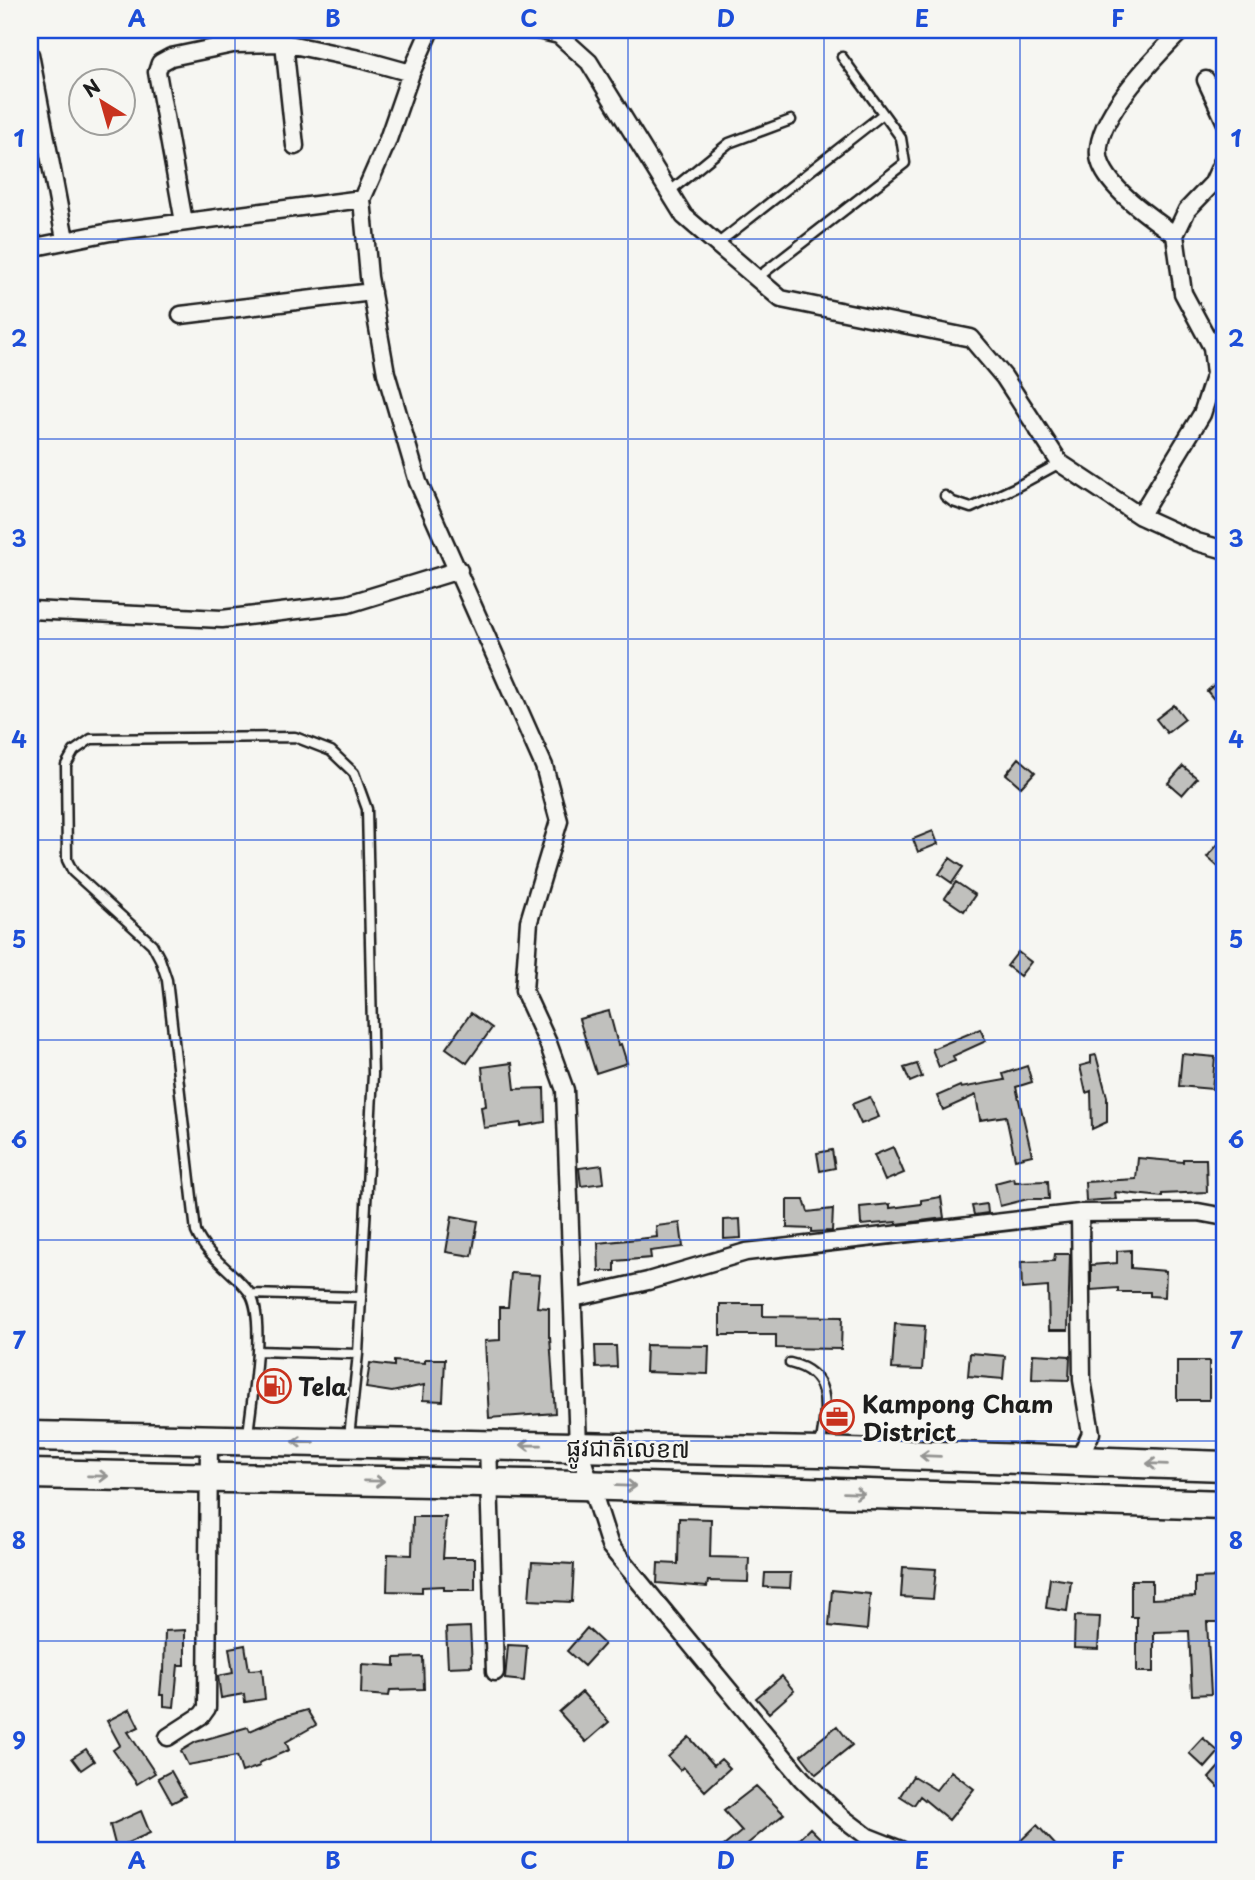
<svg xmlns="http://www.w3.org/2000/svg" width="1255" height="1880" viewBox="0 0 1255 1880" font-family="'Playpen Sans','Noto Sans Khmer',sans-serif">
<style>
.building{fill:#c0c0bd;stroke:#1c1c1c;stroke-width:2}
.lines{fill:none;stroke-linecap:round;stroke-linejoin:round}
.lane-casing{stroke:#1c1c1c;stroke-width:13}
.street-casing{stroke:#1c1c1c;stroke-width:21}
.highway-casing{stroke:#1c1c1c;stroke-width:33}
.lane{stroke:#f6f6f2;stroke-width:8}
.street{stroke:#f6f6f2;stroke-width:16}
.highway{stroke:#f6f6f2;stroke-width:28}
.oneway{stroke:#949492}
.grid{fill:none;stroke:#1d4ed8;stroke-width:2;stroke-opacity:0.55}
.labels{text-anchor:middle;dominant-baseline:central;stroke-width:5;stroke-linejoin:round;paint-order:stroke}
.poi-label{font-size:24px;font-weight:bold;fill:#1c1c1c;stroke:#f6f6f2;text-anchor:start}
.street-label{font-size:24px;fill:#1c1c1c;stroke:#f6f6f2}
.neatline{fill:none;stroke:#1d4ed8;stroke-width:2.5}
.grid-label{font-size:23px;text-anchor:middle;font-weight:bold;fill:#1d4ed8}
</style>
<rect width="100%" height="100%" fill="#f6f6f2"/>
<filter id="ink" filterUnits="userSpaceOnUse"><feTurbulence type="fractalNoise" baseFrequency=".0143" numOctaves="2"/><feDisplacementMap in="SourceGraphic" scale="14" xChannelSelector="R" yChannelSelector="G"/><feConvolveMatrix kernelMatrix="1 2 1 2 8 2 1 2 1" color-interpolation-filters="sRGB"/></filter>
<g filter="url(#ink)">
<path class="building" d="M 1225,675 L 1225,698 L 1218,704 L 1207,691 Z
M 1174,705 L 1185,719 L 1167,733 L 1156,719 Z
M 1019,758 L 1035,772 L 1021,787 L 1006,774 Z
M 1183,766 L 1197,778 L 1182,795 L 1168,783 Z
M 933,831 L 938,844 L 918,852 L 913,839 Z
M 1225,836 L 1225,873 L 1207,857 Z
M 950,858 L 963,867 L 952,883 L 939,874 Z
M 956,882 L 975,895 L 964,911 L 945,898 Z
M 1018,952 L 1031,962 L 1020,976 L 1007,966 Z
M 609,1011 L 618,1045 L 621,1044 L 627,1063 L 596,1073 L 579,1019 Z
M 471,1013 L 492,1028 L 467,1063 L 446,1048 Z
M 980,1029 L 986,1041 L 953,1056 L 955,1061 L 939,1067 L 932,1049 Z
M 1182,1054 L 1215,1057 L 1212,1089 L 1179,1086 Z
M 1096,1055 L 1107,1097 L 1107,1122 L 1092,1129 L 1091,1091 L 1086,1093 L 1080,1066 L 1091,1063 L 1091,1056 Z
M 512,1063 L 515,1089 L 544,1088 L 545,1122 L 521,1126 L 521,1123 L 484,1128 L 481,1107 L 486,1106 L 482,1067 Z
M 917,1064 L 922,1077 L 910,1082 L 904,1068 Z
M 1027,1066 L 1032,1082 L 1016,1087 L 1032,1155 L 1015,1159 L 1006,1116 L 980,1120 L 976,1095 L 943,1110 L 937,1096 L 960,1086 L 961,1088 L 1005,1080 L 1003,1074 Z
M 870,1097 L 879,1117 L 861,1124 L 852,1104 Z
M 893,1147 L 904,1173 L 885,1181 L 874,1155 Z
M 832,1150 L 835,1168 L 820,1171 L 817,1153 Z
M 1138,1158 L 1183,1162 L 1183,1159 L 1206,1159 L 1207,1192 L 1162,1194 L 1162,1197 L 1115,1192 L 1116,1199 L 1086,1201 L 1085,1182 L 1136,1179 Z
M 602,1165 L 604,1183 L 581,1186 L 579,1168 Z
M 1014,1178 L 1015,1182 L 1048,1181 L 1049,1199 L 1028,1199 L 1000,1206 L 995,1183 Z
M 941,1197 L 944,1218 L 897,1224 L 896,1222 L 861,1225 L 860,1207 L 890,1204 L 890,1208 L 921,1204 L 921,1200 Z
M 787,1200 L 804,1200 L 808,1212 L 833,1209 L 832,1231 L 812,1232 L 812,1229 L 787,1228 Z
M 987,1204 L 988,1213 L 974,1215 L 972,1206 Z
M 452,1216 L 478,1221 L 472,1256 L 446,1252 Z
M 740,1219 L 741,1238 L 724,1239 L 724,1220 Z
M 680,1223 L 683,1247 L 650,1251 L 651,1258 L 615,1261 L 615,1271 L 599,1271 L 598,1243 L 657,1237 L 656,1226 Z
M 1131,1250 L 1131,1268 L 1166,1271 L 1165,1297 L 1150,1296 L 1150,1292 L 1118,1292 L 1118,1288 L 1091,1290 L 1091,1265 L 1117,1263 L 1117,1251 Z
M 1055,1254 L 1070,1254 L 1068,1330 L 1049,1330 L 1048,1287 L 1022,1289 L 1021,1262 L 1054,1261 Z
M 511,1273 L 540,1275 L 537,1307 L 549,1308 L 549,1337 L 550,1337 L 555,1413 L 489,1418 L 485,1341 L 500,1340 L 500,1307 L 508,1307 Z
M 720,1304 L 763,1304 L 763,1316 L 842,1317 L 841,1349 L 776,1348 L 776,1335 L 720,1335 Z
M 895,1324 L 925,1326 L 922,1370 L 892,1369 Z
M 646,1345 L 709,1346 L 708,1374 L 645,1372 Z
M 595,1346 L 616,1346 L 617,1367 L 596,1368 Z
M 970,1353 L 1005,1356 L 1003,1379 L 968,1376 Z
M 1033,1354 L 1070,1356 L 1069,1380 L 1032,1379 Z
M 425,1359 L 445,1359 L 443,1401 L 423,1400 L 424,1385 L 392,1392 L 366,1388 L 370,1363 L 394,1366 L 394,1361 L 425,1363 Z
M 1177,1361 L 1209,1361 L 1209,1400 L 1177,1400 Z
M 413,1517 L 446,1517 L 443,1558 L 475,1558 L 475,1590 L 444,1590 L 444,1586 L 422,1587 L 422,1592 L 387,1591 L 388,1554 L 412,1555 Z
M 679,1518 L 711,1519 L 710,1557 L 749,1558 L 748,1582 L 708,1581 L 707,1587 L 657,1583 L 658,1563 L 678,1564 Z
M 532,1562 L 574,1564 L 572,1602 L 529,1600 Z
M 903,1567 L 936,1569 L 933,1599 L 901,1597 Z
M 765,1573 L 791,1573 L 790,1588 L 764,1587 Z
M 1221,1577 L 1221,1622 L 1207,1622 L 1211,1694 L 1192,1695 L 1189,1631 L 1154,1632 L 1154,1672 L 1137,1672 L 1137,1617 L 1131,1617 L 1131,1580 L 1152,1580 L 1152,1599 L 1195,1597 L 1195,1578 Z
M 1050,1578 L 1071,1581 L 1067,1611 L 1046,1608 Z
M 832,1590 L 870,1594 L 867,1630 L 829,1626 Z
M 1075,1616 L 1100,1617 L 1098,1649 L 1074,1648 Z
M 470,1627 L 472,1666 L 448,1667 L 446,1628 Z
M 587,1628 L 604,1644 L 584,1666 L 567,1651 Z
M 185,1630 L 185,1665 L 178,1665 L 174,1707 L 164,1706 L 164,1695 L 160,1695 L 162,1672 L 164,1673 L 165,1631 Z
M 245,1645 L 249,1670 L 262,1669 L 265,1699 L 245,1702 L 244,1694 L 221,1698 L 218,1676 L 233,1673 L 229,1648 Z
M 508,1645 L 527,1646 L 524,1681 L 505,1679 Z
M 423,1657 L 424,1689 L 390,1690 L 389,1696 L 361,1694 L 362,1664 L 395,1666 L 395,1658 Z
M 782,1676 L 794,1691 L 769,1713 L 756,1698 Z
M 582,1692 L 609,1722 L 586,1742 L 559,1712 Z
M 130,1709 L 139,1727 L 128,1732 L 155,1773 L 137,1784 L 113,1750 L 120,1745 L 107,1721 Z
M 307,1710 L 316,1725 L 286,1742 L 289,1750 L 259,1763 L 260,1766 L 242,1772 L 237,1756 L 188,1765 L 181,1751 L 196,1742 L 248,1727 L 250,1731 L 279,1718 Z
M 837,1726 L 852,1745 L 816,1774 L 801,1755 Z
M 689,1737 L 714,1765 L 721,1759 L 730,1768 L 705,1791 L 683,1767 L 680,1770 L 668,1757 Z
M 1203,1738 L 1219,1752 L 1205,1768 L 1189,1753 Z
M 86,1749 L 94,1761 L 81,1770 L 72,1758 Z
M 1225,1760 L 1225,1794 L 1209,1778 Z
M 171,1771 L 185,1796 L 172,1803 L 158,1778 Z
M 951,1771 L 974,1789 L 949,1820 L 920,1796 L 914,1805 L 900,1796 L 913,1776 L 936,1790 Z
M 756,1786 L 784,1814 L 740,1850 L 719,1850 L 742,1831 L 724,1811 Z
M 141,1811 L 150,1833 L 116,1848 L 110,1825 Z
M 1037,1825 L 1060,1850 L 1011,1850 Z
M 810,1828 L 821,1839 L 810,1850 L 788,1850 Z"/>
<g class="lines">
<g class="lane-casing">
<path id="lane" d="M 669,192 L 729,143 L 791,120
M 717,244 L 883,114
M 757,278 L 905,163 L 901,138 L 842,57
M 945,496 L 953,502 L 971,508 L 1016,487 L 1060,463
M 251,1294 L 360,1297
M 257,1351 L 358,1354
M 790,1363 C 836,1374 825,1413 820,1449
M 248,1435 C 251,1403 267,1317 249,1292 C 233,1271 206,1256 196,1232 L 167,980 L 160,959 L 152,944 L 73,872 L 67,860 L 66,765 L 74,751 L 91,739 L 295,737 L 331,751 L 354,773 L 367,809 L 373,1074 L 358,1354 L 349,1437"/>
</g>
<g class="street-casing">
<path id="street" d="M 430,30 L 411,73 L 387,142 L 362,199 L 369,277 L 386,373 L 418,482 L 544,766 L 559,821 L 529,921 L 524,991 L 548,1043 L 565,1090 L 578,1446 L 610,1546 L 802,1779 L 839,1815 L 868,1837 L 901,1850
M 538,30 L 559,35 L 589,62 L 684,216 L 781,299 L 971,338 L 1004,377 L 1060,463 L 1140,516 L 1197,542 L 1225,550
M 284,43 L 295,146
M 30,54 L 65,239
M 1206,80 L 1225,121
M 184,222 L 157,72 L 160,63 L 171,57 L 233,44 L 284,43 L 364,60 L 411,73
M 1175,235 C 1152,218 1111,191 1101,164 C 1085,126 1157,55 1182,30
M 30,248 L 110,232 L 362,199
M 181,315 L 372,292
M 1212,347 L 1225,330
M 1140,516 L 1202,414 L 1215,374 L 1212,347 L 1183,293 L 1175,235 L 1187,210 L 1213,183 L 1225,156
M 30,610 L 222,619 L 348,604 L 459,570
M 573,1298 L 648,1281 L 746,1252 L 1080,1213 L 1198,1212 L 1225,1217
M 488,1444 L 495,1672
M 1078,1462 L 1091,1433 L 1082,1380 L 1080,1213
M 168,1737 L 202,1715 L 207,1708 L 209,1439"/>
</g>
<g class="highway-casing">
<path id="highway" d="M 30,1436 L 820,1452 L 1225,1466
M 30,1474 L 580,1485 L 1225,1505"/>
</g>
<use href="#lane" class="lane"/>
<use href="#street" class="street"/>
<use href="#highway" class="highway"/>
</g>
<defs><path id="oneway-shaft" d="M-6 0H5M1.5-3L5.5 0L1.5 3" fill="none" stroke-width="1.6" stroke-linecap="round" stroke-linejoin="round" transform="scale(1.75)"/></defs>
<g class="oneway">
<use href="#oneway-shaft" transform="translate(303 1442) rotate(-178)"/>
<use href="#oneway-shaft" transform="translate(531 1445) rotate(-179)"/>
<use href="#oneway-shaft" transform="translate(930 1456) rotate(-178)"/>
<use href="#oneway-shaft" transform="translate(1157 1464) rotate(-178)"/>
<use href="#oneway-shaft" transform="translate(98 1476) rotate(1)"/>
<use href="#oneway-shaft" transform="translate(374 1481) rotate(1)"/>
<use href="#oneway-shaft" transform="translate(626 1486) rotate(2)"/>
<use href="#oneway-shaft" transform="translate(854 1493) rotate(2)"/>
</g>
</g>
<path class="grid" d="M 235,30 L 235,1850M 431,30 L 431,1850M 628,30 L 628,1850M 824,30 L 824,1850M 1020,30 L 1020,1850M 30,239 L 1225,239M 30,439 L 1225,439M 30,639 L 1225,639M 30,840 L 1225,840M 30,1040 L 1225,1040M 30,1240 L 1225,1240M 30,1441 L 1225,1441M 30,1641 L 1225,1641"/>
<defs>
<g id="fuel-ring" transform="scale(1.75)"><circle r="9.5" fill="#f6f6f2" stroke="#c8321e" stroke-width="1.5"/><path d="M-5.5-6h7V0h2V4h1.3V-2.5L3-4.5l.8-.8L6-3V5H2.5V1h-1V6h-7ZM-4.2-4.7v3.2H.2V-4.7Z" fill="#c8321e"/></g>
<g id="office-ring" transform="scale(1.75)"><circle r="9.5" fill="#f6f6f2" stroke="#c8321e" stroke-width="1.5"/><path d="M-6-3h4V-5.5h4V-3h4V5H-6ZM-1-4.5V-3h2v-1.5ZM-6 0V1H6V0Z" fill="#c8321e"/></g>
</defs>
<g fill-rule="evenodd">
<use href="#fuel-ring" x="274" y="1386"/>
<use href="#office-ring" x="837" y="1417"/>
</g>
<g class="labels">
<g class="poi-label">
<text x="298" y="1386">Tela</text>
<text x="862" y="1403">Kampong Cham<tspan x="862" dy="28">District</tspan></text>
</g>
<g class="street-label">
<text transform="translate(628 1447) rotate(1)">ផ្លូវជាតិលេខ៧</text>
</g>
</g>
<rect width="1255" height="1880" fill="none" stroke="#f6f6f2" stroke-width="77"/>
<g transform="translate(102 102) rotate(323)"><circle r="33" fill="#f6f6f2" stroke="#9f9f9c" stroke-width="2"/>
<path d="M0-5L12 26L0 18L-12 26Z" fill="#c8321e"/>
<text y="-10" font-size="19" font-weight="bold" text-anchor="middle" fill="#1c1c1c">N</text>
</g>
<rect x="38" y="38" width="1178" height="1804" class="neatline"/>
<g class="grid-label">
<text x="137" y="27">A</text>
<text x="333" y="27">B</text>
<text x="529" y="27">C</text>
<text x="726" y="27">D</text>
<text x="922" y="27">E</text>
<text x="1118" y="27">F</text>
<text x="19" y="147">1</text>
<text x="1236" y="147">1</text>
<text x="19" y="347">2</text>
<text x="1236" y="347">2</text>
<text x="19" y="547">3</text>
<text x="1236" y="547">3</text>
<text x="19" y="748">4</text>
<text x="1236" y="748">4</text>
<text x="19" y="948">5</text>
<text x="1236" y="948">5</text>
<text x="19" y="1148">6</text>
<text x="1236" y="1148">6</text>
<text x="19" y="1349">7</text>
<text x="1236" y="1349">7</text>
<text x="19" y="1549">8</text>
<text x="1236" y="1549">8</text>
<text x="19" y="1749">9</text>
<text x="1236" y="1749">9</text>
<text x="137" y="1869">A</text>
<text x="333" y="1869">B</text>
<text x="529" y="1869">C</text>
<text x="726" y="1869">D</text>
<text x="922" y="1869">E</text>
<text x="1118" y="1869">F</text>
</g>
</svg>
